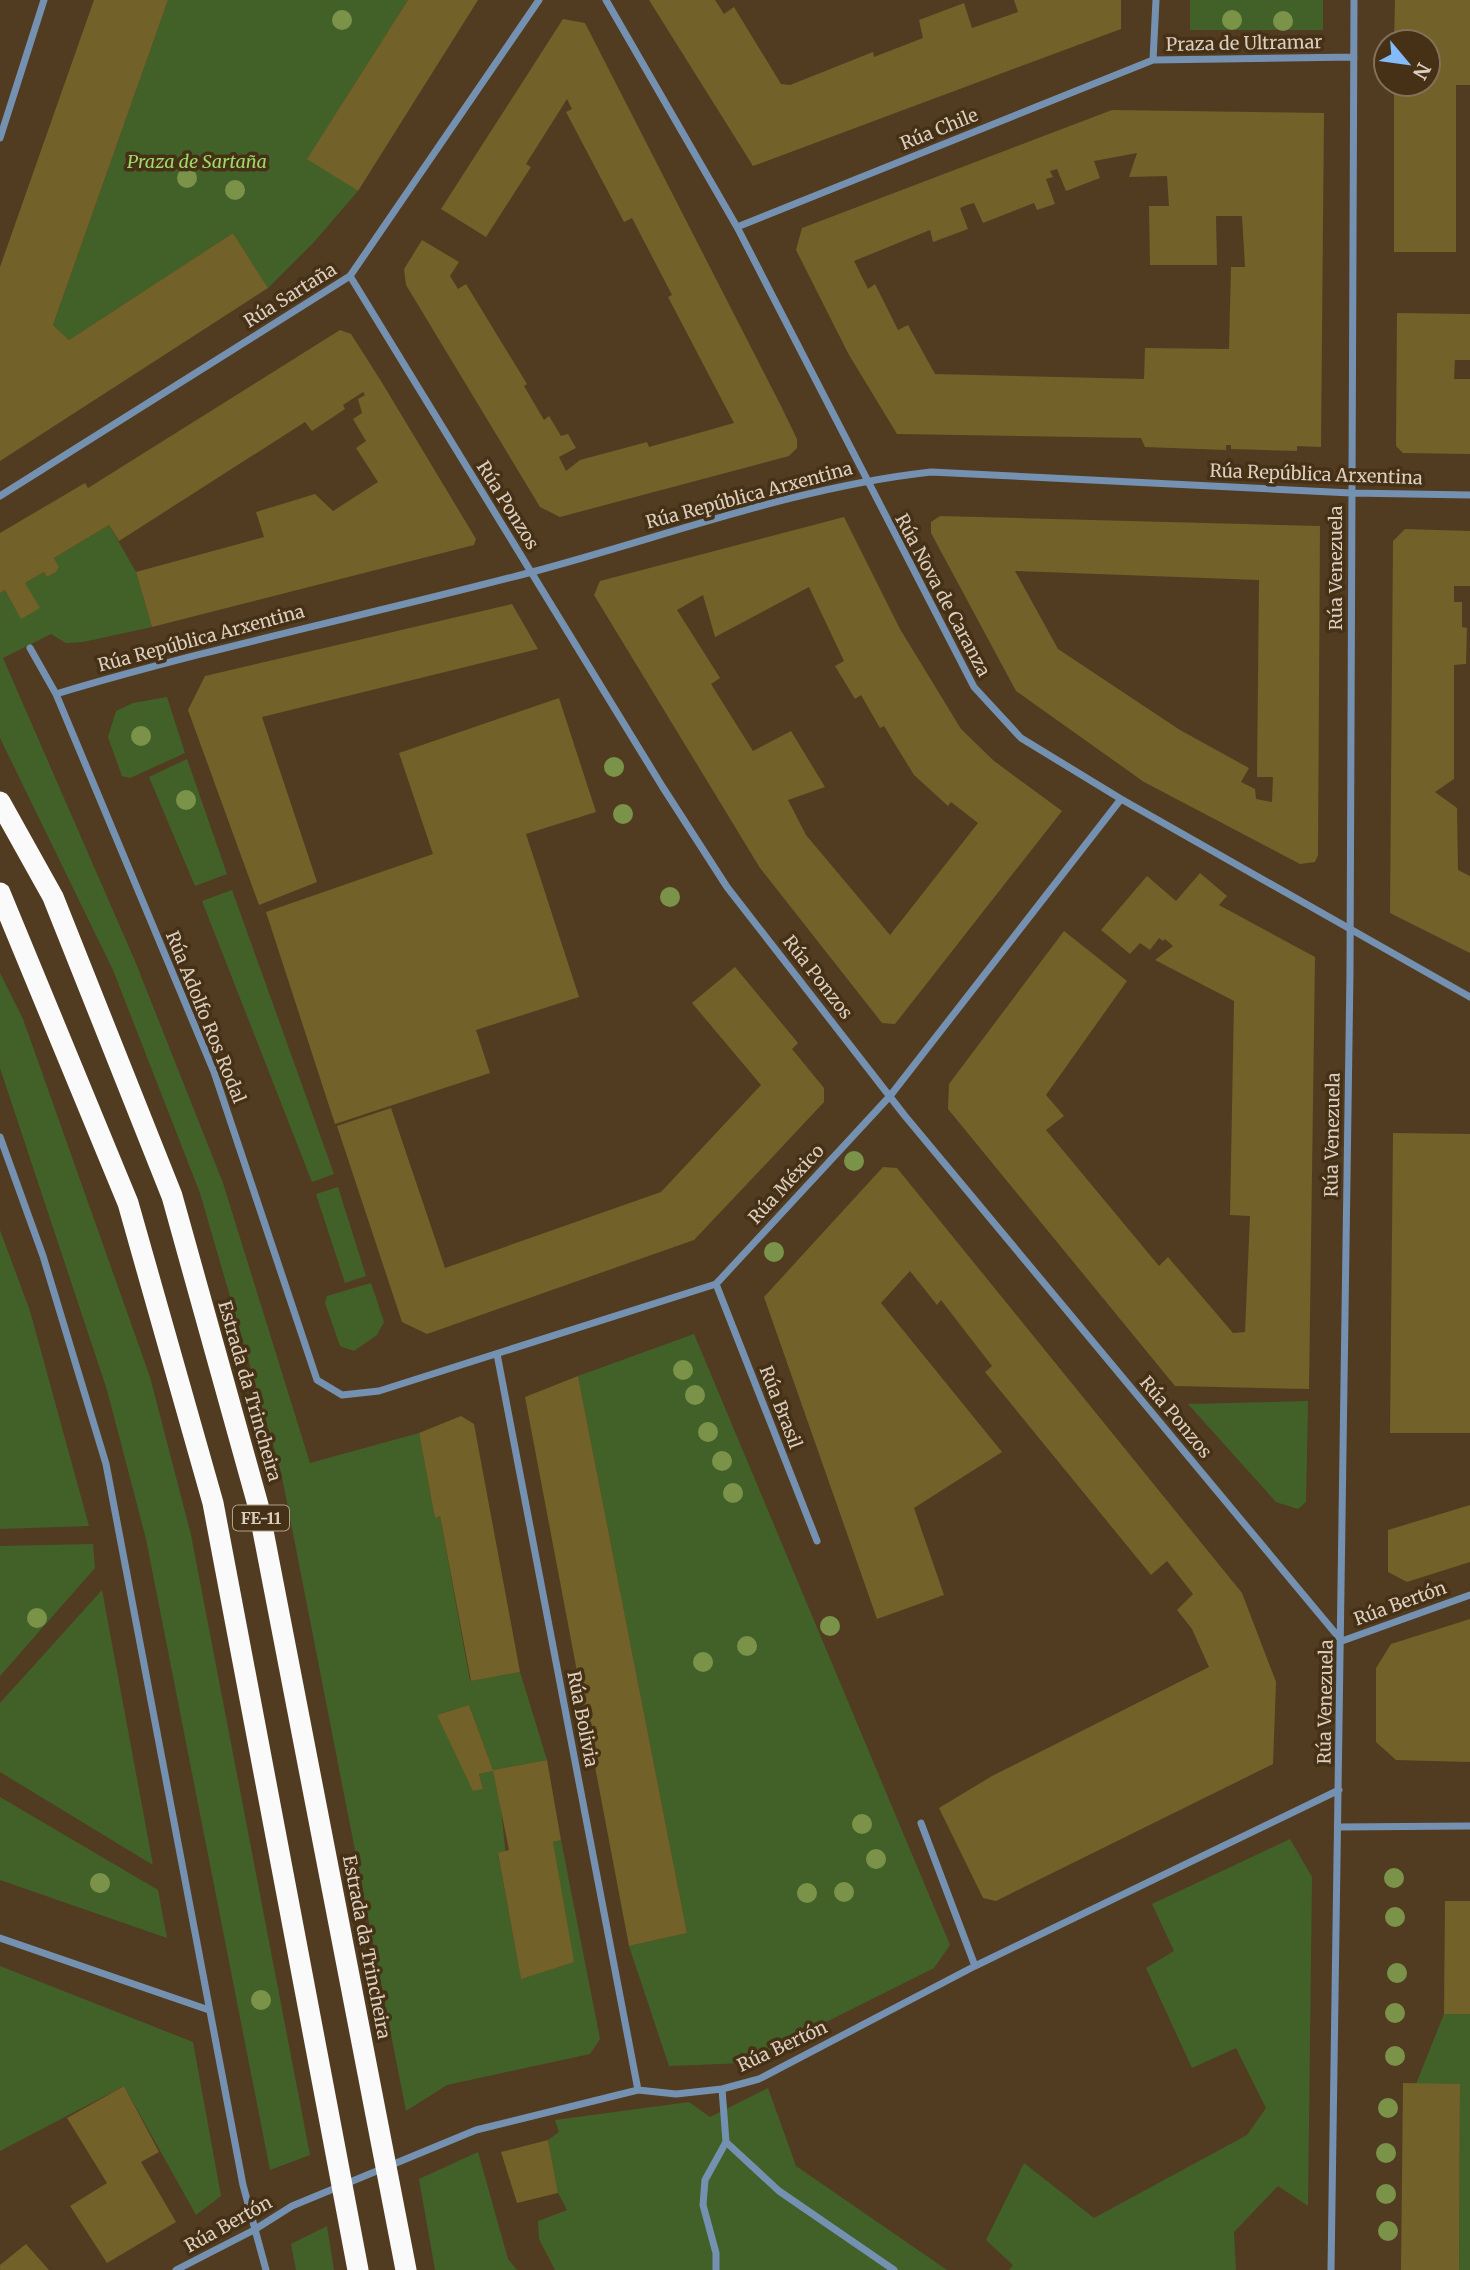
<svg xmlns="http://www.w3.org/2000/svg" width="1470" height="2270" viewBox="0 0 1470 2270" font-family="Merriweather,serif">
<style>
.green{fill:#426128}
.building{fill:#726128;fill-rule:evenodd}
.lines{fill:none;stroke-linecap:round;stroke-linejoin:round}
.street{stroke:#7591b2;stroke-width:7}
.highway{stroke:#fafafa;stroke-width:21}
.tree{fill:#7a9348}
.labels{text-anchor:middle;dominant-baseline:central;stroke-width:7;stroke-linejoin:round;paint-order:stroke}
.shield{fill:#463116;stroke:#afa08d;stroke-width:2}
.shield-label{font-size:16px;font-weight:bold;fill:#dccfc0}
.street-label{font-size:18px;fill:#dccfc0;stroke:#463116}
.park-label{font-size:18px;font-style:italic;fill:#9cdb68;stroke:#463116}
</style>
<rect width="100%" height="100%" fill="#513c21"/>
<path class="green" d="M 168,0 L 408,0 L 308,158 L 358,191 L 314,242 L 268,288 L 233,233 L 69,340 L 53,325 Z
M 1190,0 L 1323,0 L 1323,30 L 1190,30 Z
M 109,525 L 136,572 L 152,627 L 83,642 L 66,643 L 51,634 L 3,658 L 135,961 L 223,1183 L 310,1463 L 419,1433 L 435,1517 L 440,1516 L 470,1681 L 520,1672 L 547,1760 L 493,1770 L 469,1705 L 437,1715 L 483,1789 L 479,1774 L 493,1771 L 501,1809 L 506,1857 L 498,1854 L 521,1978 L 573,1962 L 553,1842 L 561,1840 L 600,2039 L 590,2054 L 447,2085 L 406,2111 L 281,1472 L 200,1193 L 113,970 L 0,738 L 0,593 L 5,590 L 21,618 L 39,608 L 25,583 L 44,572 L 47,577 L 56,572 L 59,567 L 54,558 Z
M 167,697 L 185,753 L 130,778 L 122,776 L 108,737 L 116,711 L 133,703 Z
M 187,759 L 227,874 L 195,886 L 149,777 Z
M 232,890 L 334,1174 L 312,1182 L 202,901 Z
M 0,973 L 23,1019 L 150,1377 L 191,1535 L 310,2155 L 270,2170 L 146,1539 L 107,1390 L 0,1068 Z
M 338,1187 L 366,1276 L 345,1283 L 316,1194 Z
M 0,1230 L 30,1311 L 89,1526 L 0,1529 Z
M 371,1283 L 384,1322 L 377,1335 L 354,1351 L 340,1346 L 325,1303 L 327,1296 Z
M 694,1334 L 950,1945 L 934,1968 L 744,2063 L 669,2066 L 629,1946 L 687,1933 L 578,1376 Z
M 1308,1401 L 1306,1502 L 1298,1509 L 1276,1502 L 1188,1404 Z
M 93,1544 L 95,1568 L 0,1676 L 0,1546 Z
M 102,1590 L 153,1865 L 0,1772 L 0,1703 Z
M 0,1797 L 158,1890 L 167,1938 L 0,1880 Z
M 1290,1839 L 1312,1877 L 1308,2206 L 1278,2186 L 1234,2232 L 1236,2270 L 1009,2270 L 1013,2265 L 986,2240 L 1024,2163 L 1094,2218 L 1247,2135 L 1266,2108 L 1236,2048 L 1192,2068 L 1146,1968 L 1174,1951 L 1152,1904 Z
M 0,1966 L 193,2042 L 221,2196 L 196,2215 L 124,2086 L 0,2151 Z
M 1444,2014 L 1470,2014 L 1470,2270 L 1459,2270 L 1460,2084 L 1416,2084 Z
M 768,2088 L 796,2166 L 947,2270 L 555,2270 L 539,2239 L 538,2221 L 567,2210 L 558,2193 L 548,2140 L 559,2132 L 555,2120 L 689,2102 L 710,2117 Z
M 478,2152 L 508,2259 L 517,2270 L 435,2270 L 419,2179 Z
M 327,2226 L 334,2270 L 296,2270 L 291,2244 Z"/>
<path class="building" d="M 94,0 L 168,0 L 53,325 L 69,340 L 233,233 L 268,288 L 0,461 L 0,267 Z
M 408,0 L 478,0 L 358,191 L 307,159 Z
M 649,0 L 715,0 L 724,14 L 734,7 L 781,84 L 790,85 L 873,52 L 874,57 L 923,38 L 919,20 L 964,3 L 972,28 L 1018,12 L 1014,0 L 1121,0 L 1121,29 L 753,166 Z
M 1395,0 L 1470,0 L 1470,85 L 1456,85 L 1456,252 L 1394,252 L 1394,84 L 1428,84 L 1428,42 L 1394,42 Z
M 563,19 L 585,23 L 781,406 L 797,439 L 797,448 L 789,456 L 560,517 L 540,507 L 406,285 L 404,269 L 422,240 L 459,262 L 450,276 L 458,289 L 466,284 L 527,384 L 524,386 L 544,420 L 549,416 L 561,436 L 568,434 L 576,448 L 559,457 L 566,471 L 580,460 L 647,442 L 649,447 L 734,423 L 668,297 L 672,295 L 632,218 L 624,222 L 566,112 L 572,109 L 567,99 L 526,164 L 531,167 L 486,237 L 441,209 Z
M 1112,110 L 1324,113 L 1321,447 L 1297,446 L 1297,451 L 1231,449 L 1231,445 L 1226,445 L 1226,450 L 1145,447 L 1141,438 L 897,434 L 849,355 L 796,250 L 802,228 ZM 1137,153 L 1129,177 L 1167,176 L 1169,206 L 1149,206 L 1150,265 L 1217,265 L 1216,216 L 1242,216 L 1245,267 L 1231,267 L 1229,349 L 1145,348 L 1144,379 L 935,374 L 908,325 L 898,330 L 875,284 L 868,289 L 854,261 L 930,230 L 933,242 L 968,229 L 960,208 L 967,205 L 974,203 L 983,223 L 1034,203 L 1037,210 L 1055,204 L 1046,179 L 1053,177 L 1050,171 L 1057,169 L 1066,191 L 1100,178 L 1094,161 Z
M 1397,313 L 1470,314 L 1470,360 L 1455,360 L 1454,379 L 1470,379 L 1470,454 L 1403,453 L 1396,446 Z
M 340,330 L 351,334 L 381,381 L 476,539 L 474,545 L 152,627 L 136,572 L 264,537 L 256,512 L 315,494 L 333,511 L 378,482 L 356,448 L 366,441 L 353,419 L 362,413 L 358,399 L 365,395 L 363,392 L 343,405 L 345,409 L 312,431 L 305,422 L 119,541 L 109,525 L 54,558 L 59,567 L 56,572 L 47,577 L 44,572 L 25,583 L 40,608 L 21,619 L 5,590 L 0,593 L 0,533 L 85,483 L 88,488 Z
M 940,516 L 1320,526 L 1318,855 L 1315,862 L 1300,864 L 1144,782 L 1016,691 L 931,533 L 931,522 ZM 1015,571 L 1259,580 L 1257,777 L 1273,777 L 1272,802 L 1256,799 L 1255,789 L 1241,782 L 1249,768 L 1180,730 L 1058,649 Z
M 844,517 L 900,629 L 961,729 L 994,761 L 1062,811 L 895,1024 L 882,1023 L 760,868 L 594,595 L 600,581 ZM 809,587 L 844,661 L 835,666 L 855,699 L 861,695 L 880,728 L 884,726 L 914,775 L 948,806 L 951,802 L 978,823 L 890,935 L 806,835 L 788,800 L 825,787 L 791,731 L 753,751 L 711,684 L 720,678 L 677,610 L 703,595 L 715,637 Z
M 1405,529 L 1470,531 L 1470,586 L 1454,586 L 1454,602 L 1462,602 L 1462,627 L 1467,628 L 1466,664 L 1454,665 L 1454,779 L 1435,792 L 1457,808 L 1458,870 L 1470,876 L 1470,953 L 1390,913 L 1393,541 Z
M 512,604 L 538,649 L 262,717 L 317,882 L 259,905 L 188,710 L 205,676 Z
M 559,698 L 596,812 L 526,834 L 579,997 L 476,1030 L 490,1073 L 335,1124 L 266,912 L 433,854 L 399,753 Z
M 1200,873 L 1227,896 L 1219,905 L 1315,957 L 1309,1389 L 1175,1386 L 948,1109 L 949,1084 L 1064,931 L 1127,981 L 1046,1095 L 1064,1116 L 1046,1130 L 1159,1266 L 1168,1257 L 1233,1333 L 1245,1332 L 1250,1216 L 1230,1215 L 1234,1001 L 1155,960 L 1173,946 L 1165,939 L 1163,941 L 1159,938 L 1150,950 L 1140,943 L 1130,954 L 1101,930 L 1147,876 L 1176,901 Z
M 735,967 L 798,1043 L 792,1049 L 824,1088 L 824,1102 L 764,1166 L 694,1240 L 427,1334 L 402,1322 L 337,1126 L 391,1108 L 445,1268 L 661,1192 L 761,1085 L 692,1003 Z
M 1393,1133 L 1470,1134 L 1470,1433 L 1390,1433 Z
M 883,1167 L 897,1168 L 1242,1593 L 1276,1682 L 1273,1764 L 996,1901 L 983,1898 L 939,1808 L 992,1776 L 1209,1667 L 1192,1629 L 1177,1610 L 1193,1594 L 1167,1561 L 1151,1575 L 985,1372 L 992,1366 L 941,1300 L 937,1305 L 910,1271 L 881,1303 L 1002,1452 L 914,1508 L 944,1595 L 877,1619 L 764,1297 Z
M 578,1376 L 687,1933 L 629,1946 L 525,1397 Z
M 461,1416 L 474,1424 L 520,1672 L 471,1681 L 440,1516 L 435,1518 L 419,1433 Z
M 1470,1505 L 1470,1562 L 1407,1582 L 1388,1572 L 1388,1530 Z
M 1470,1619 L 1470,1762 L 1396,1760 L 1376,1742 L 1376,1668 L 1391,1644 Z
M 469,1705 L 493,1770 L 547,1760 L 561,1840 L 553,1842 L 574,1962 L 521,1979 L 498,1853 L 509,1850 L 493,1771 L 479,1774 L 483,1789 L 473,1791 L 437,1715 Z
M 1445,1901 L 1470,1901 L 1470,2014 L 1444,2014 Z
M 1403,2083 L 1460,2084 L 1459,2270 L 1401,2270 Z
M 124,2086 L 159,2152 L 141,2162 L 176,2222 L 107,2263 L 70,2206 L 107,2183 L 67,2118 Z
M 548,2140 L 558,2193 L 517,2203 L 501,2152 Z
M 26,2244 L 49,2270 L 0,2270 L 0,2265 Z"/>
<g class="lines">
<path class="street" d="M 606,0 L 737,227 L 974,687 L 1021,738 L 1121,799 L 1470,997
M 1156,0 L 1153,60 L 1354,57
M 0,138 L 44,0
M 737,227 L 1153,60
M 350,276 L 662,786 L 727,887 L 905,1116 L 1341,1640
M 0,496 L 350,276 L 539,0
M 30,648 L 56,694 L 214,1072 L 317,1380 L 342,1395 L 379,1391 L 716,1284 L 890,1096 L 1121,799
M 56,694 C 213,647 373,614 532,572 C 664,537 795,487 931,472 L 1351,493 L 1470,495
M 0,1137 L 43,1256 L 106,1464 L 243,2185 L 266,2270
M 716,1284 L 817,1541
M 497,1354 L 638,2090
M 1342,1641 L 1470,1595
M 921,1823 L 975,1966
M 1339,1827 L 1470,1826
M 0,1938 L 209,2010
M 726,2142 L 779,2191 L 894,2270
M 176,2270 L 254,2230 L 292,2206 L 476,2130 L 638,2090 L 676,2094 L 722,2089 L 759,2079 L 975,1966 L 1339,1790
M 716,2270 L 716,2253 L 703,2205 L 705,2180 L 726,2142 L 722,2089
M 1331,2270 L 1350,972 L 1354,0"/>
<path class="highway" d="M 0,802 L 53,897 L 172,1196 L 258,1505 L 406,2270
M 0,893 L 128,1203 L 213,1503 L 358,2270"/>
</g>
<g class="tree">
<circle cx="342" cy="20" r="10"/>
<circle cx="1232" cy="20" r="10"/>
<circle cx="1283" cy="21" r="10"/>
<circle cx="187" cy="178" r="10"/>
<circle cx="235" cy="190" r="10"/>
<circle cx="141" cy="736" r="10"/>
<circle cx="614" cy="767" r="10"/>
<circle cx="186" cy="800" r="10"/>
<circle cx="623" cy="814" r="10"/>
<circle cx="670" cy="897" r="10"/>
<circle cx="854" cy="1161" r="10"/>
<circle cx="774" cy="1252" r="10"/>
<circle cx="683" cy="1370" r="10"/>
<circle cx="695" cy="1395" r="10"/>
<circle cx="708" cy="1432" r="10"/>
<circle cx="722" cy="1461" r="10"/>
<circle cx="733" cy="1493" r="10"/>
<circle cx="37" cy="1618" r="10"/>
<circle cx="830" cy="1626" r="10"/>
<circle cx="747" cy="1646" r="10"/>
<circle cx="703" cy="1662" r="10"/>
<circle cx="862" cy="1824" r="10"/>
<circle cx="876" cy="1859" r="10"/>
<circle cx="1394" cy="1878" r="10"/>
<circle cx="100" cy="1883" r="10"/>
<circle cx="844" cy="1892" r="10"/>
<circle cx="807" cy="1893" r="10"/>
<circle cx="1395" cy="1917" r="10"/>
<circle cx="1397" cy="1973" r="10"/>
<circle cx="261" cy="2000" r="10"/>
<circle cx="1395" cy="2013" r="10"/>
<circle cx="1395" cy="2056" r="10"/>
<circle cx="1388" cy="2108" r="10"/>
<circle cx="1386" cy="2153" r="10"/>
<circle cx="1386" cy="2194" r="10"/>
<circle cx="1388" cy="2231" r="10"/>
</g>
<g class="labels">
<rect class="shield" x="233" y="1505.5" width="56" height="25" rx="5"/>
<g class="shield-label">
<text x="261" y="1518">FE-11</text>
</g>
<g class="street-label">
<text transform="translate(1244 43) rotate(-1)">Praza de Ultramar</text>
<text transform="translate(939 129) rotate(-22)">Rúa Chile</text>
<text transform="translate(290 295) rotate(-32)">Rúa Sartaña</text>
<text transform="translate(1316 474) rotate(2)">Rúa República Arxentina</text>
<text transform="translate(749 495) rotate(-15)">Rúa República Arxentina</text>
<text transform="translate(508 505) rotate(58)">Rúa Ponzos</text>
<text transform="translate(1335 568) rotate(-90)">Rúa Venezuela</text>
<text transform="translate(943 595) rotate(62)">Rúa Nova de Caranza</text>
<text transform="translate(201 638) rotate(-15)">Rúa República Arxentina</text>
<text transform="translate(818 977) rotate(52)">Rúa Ponzos</text>
<text transform="translate(206 1017) rotate(68)">Rúa Adolfo Ros Rodal</text>
<text transform="translate(1332 1135) rotate(-89)">Rúa Venezuela</text>
<text transform="translate(786 1184) rotate(-47)">Rúa México</text>
<text transform="translate(250 1391) rotate(74)">Estrada da Trincheira</text>
<text transform="translate(781 1407) rotate(69)">Rúa Brasil</text>
<text transform="translate(1176 1417) rotate(50)">Rúa Ponzos</text>
<text transform="translate(1400 1603) rotate(-20)">Rúa Bertón</text>
<text transform="translate(1325 1702) rotate(-89)">Rúa Venezuela</text>
<text transform="translate(583 1719) rotate(79)">Rúa Bolivia</text>
<text transform="translate(367 1947) rotate(79)">Estrada da Trincheira</text>
<text transform="translate(782 2046) rotate(-25)">Rúa Bertón</text>
<text transform="translate(228 2224) rotate(-29)">Rúa Bertón</text>
</g>
<g class="park-label">
<text x="197" y="161">Praza de Sartaña</text>
</g>
</g>
<g transform="translate(1407 63) rotate(119)"><circle r="33" fill="#463116" stroke="#82705a" stroke-width="2"/>
<path d="M0-5L12 26L0 18L-12 26Z" fill="#84bbfb"/>
<text y="-10" font-size="19" font-weight="bold" text-anchor="middle" fill="#dccfc0">N</text>
</g>
</svg>
